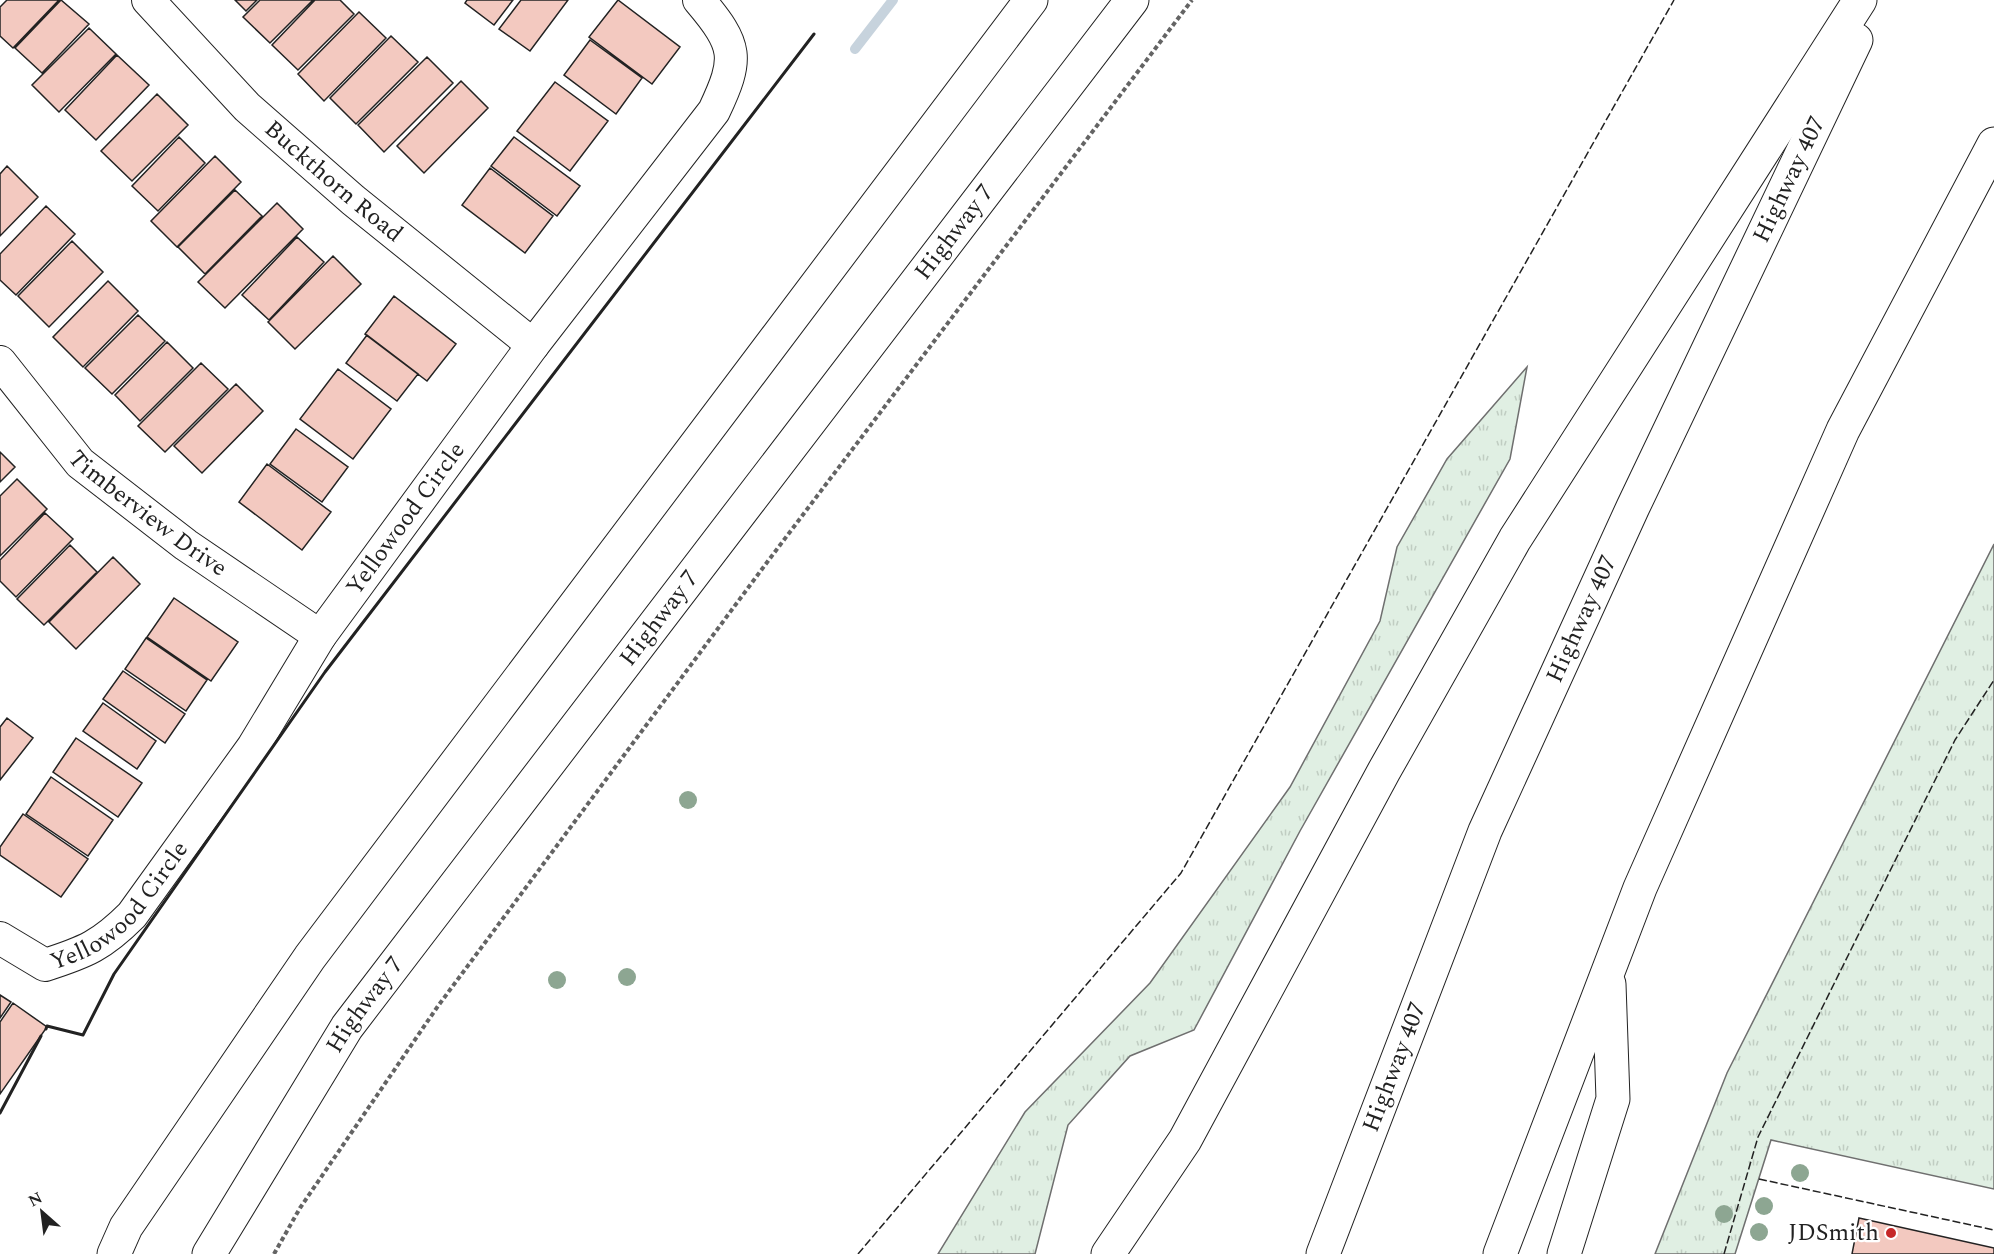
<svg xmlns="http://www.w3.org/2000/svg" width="1994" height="1254" viewBox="0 0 1994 1254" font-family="Spectral,serif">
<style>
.grass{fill:url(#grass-tufts);stroke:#6f6f6f;stroke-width:1.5}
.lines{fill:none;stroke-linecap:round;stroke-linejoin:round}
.stream{stroke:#c7d3dd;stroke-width:10}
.building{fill:#f3c9c0;stroke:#222;stroke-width:1.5}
.street-casing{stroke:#222;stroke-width:34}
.primary-casing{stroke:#222;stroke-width:35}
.highway-casing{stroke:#222;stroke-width:35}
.path{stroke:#646464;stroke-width:4;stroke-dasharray:4.5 3;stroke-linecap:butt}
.street{stroke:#fff;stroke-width:32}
.primary{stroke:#fff;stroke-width:33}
.highway{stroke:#fff;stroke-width:33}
.fence{stroke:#222;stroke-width:1.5;stroke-dasharray:8 3;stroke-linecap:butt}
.wall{stroke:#222;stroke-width:3}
.tree{fill:#8da692}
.poi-dot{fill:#c62828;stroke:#fff;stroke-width:2}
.labels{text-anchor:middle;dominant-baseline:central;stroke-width:4.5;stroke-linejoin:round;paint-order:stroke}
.street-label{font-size:24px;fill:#222;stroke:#fff}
.poi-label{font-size:24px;fill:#222;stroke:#fff;text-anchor:end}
</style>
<defs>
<pattern id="grass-tufts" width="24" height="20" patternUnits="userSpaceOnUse" patternTransform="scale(1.5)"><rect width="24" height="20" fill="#e0efe3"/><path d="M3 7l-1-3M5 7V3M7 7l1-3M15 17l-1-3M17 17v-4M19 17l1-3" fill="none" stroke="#c0cdc2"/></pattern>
</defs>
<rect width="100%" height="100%" fill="#fff"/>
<path class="grass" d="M 1527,367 L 1510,459 L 1300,831 L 1194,1030 L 1130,1056 L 1068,1125 L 1035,1254 L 938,1254 L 1025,1112 L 1150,983 L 1290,787 L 1380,621 L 1397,547 L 1447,459 Z
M 1994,544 L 1994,1189 L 1771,1140 L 1735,1254 L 1655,1254 L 1727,1073 Z"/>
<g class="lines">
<path class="stream" d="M 855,49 L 893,0"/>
</g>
<path class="building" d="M 7,0 L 59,0 L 13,48 L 0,36 L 0,7 Z
M 61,0 L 89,24 L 42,73 L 15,48 Z
M 235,0 L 257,0 L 246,11 Z
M 260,0 L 313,0 L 270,43 L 243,17 Z
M 315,0 L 340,0 L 354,14 L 298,70 L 272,45 Z
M 467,0 L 513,0 L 494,25 L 465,3 Z
M 521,0 L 568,0 L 530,51 L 499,29 Z
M 618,0 L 680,47 L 652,84 L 589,37 Z
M 359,12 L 386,38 L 324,101 L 298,74 Z
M 89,28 L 116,54 L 59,112 L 32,85 Z
M 391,36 L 418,62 L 356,124 L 330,98 Z
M 590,40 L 642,78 L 616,114 L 564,75 Z
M 117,55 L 149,85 L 96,140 L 65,110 Z
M 427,57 L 453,83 L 384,152 L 358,125 Z
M 461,81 L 488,108 L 424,173 L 397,146 Z
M 555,82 L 608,121 L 570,171 L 517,131 Z
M 157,94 L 188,125 L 132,181 L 101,151 Z
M 179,137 L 205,163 L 158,211 L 132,186 Z
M 514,137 L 580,186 L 557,216 L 491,166 Z
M 215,156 L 241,182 L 177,247 L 151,221 Z
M 7,166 L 38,197 L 0,236 L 0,174 Z
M 490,168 L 553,216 L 525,253 L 462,205 Z
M 235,190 L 262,216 L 205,274 L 178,247 Z
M 277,203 L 303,229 L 225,308 L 198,282 Z
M 46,206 L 75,234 L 16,295 L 0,280 L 0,254 Z
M 297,237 L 324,262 L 269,320 L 242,295 Z
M 72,241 L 103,272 L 49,327 L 18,296 Z
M 333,256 L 361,284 L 295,349 L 268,322 Z
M 108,281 L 138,311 L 83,367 L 53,337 Z
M 394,296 L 456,344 L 427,381 L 365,334 Z
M 138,315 L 165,341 L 112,394 L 85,368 Z
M 367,335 L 418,374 L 397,401 L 346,363 Z
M 167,342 L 193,368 L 140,421 L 115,395 Z
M 201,363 L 228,389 L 165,452 L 138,426 Z
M 338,369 L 391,409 L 353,459 L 300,419 Z
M 236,384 L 263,411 L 202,473 L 174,446 Z
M 296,429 L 348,467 L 322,502 L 270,464 Z
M 0,452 L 15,467 L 0,482 Z
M 267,464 L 331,512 L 302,550 L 239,502 Z
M 17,479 L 47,509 L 0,556 L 0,496 Z
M 45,513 L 73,539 L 16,597 L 0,581 L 0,560 Z
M 70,545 L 97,572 L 44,625 L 17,599 Z
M 113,557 L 140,584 L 76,649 L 49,622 Z
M 174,598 L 238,642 L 211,681 L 147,637 Z
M 146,638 L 207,680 L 186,711 L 125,669 Z
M 123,671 L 185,714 L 165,743 L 103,699 Z
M 103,703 L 156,741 L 137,769 L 83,731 Z
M 7,718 L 33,738 L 0,780 L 0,727 Z
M 76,738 L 142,783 L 118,817 L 53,772 Z
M 51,777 L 113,820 L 88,856 L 26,814 Z
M 23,814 L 88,859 L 61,897 L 0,855 L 0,847 Z
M 0,995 L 11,1002 L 0,1018 Z
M 13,1003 L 47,1027 L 0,1094 L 0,1022 Z
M 1859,1218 L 1994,1248 L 1994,1254 L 1852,1254 Z"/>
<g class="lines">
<g class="street-casing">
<g id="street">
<path id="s1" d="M 148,0 L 247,107 L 353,200 L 533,345"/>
<path id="s2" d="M 0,362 L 80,463 L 186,545 L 320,636"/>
<path id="s3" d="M 0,938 L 45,965 C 86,952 102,945 132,915 L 253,747 L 320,636 L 533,345 L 714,111 C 739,58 738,46 699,0"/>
</g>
</g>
<g class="primary-casing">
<g id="primary">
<path d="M 114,1254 L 126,1227 L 310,957 L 1031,0"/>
<path id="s4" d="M 209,1254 L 347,1027 L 1132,0"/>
</g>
</g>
<g class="highway-casing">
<g id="highway">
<path d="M 1108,1254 L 1185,1140 L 1384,771 L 1515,539 L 1860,0"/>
<path id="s5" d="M 1323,1254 L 1485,831 L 1633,507 L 1856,40"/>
<path d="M 1500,1254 L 1640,888 L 1843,430 L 1994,144"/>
<path d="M 1564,1254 L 1613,1099 L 1609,984"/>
</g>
</g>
<path class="path" d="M 274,1254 L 300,1208 L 438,1006 L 768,561 L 1192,0"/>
<use href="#street" class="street"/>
<use href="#primary" class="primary"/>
<use href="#highway" class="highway"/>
<path class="fence" d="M 1759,1179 L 1994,1230
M 858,1254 L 1181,873 L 1674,0
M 1724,1254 L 1758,1137 L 1955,740 L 1994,680"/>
<path class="wall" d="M 46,1029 L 47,1026 L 83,1035 L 114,974 L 325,672 L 814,34
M 0,1113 L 41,1036"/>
</g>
<g class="tree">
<circle cx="688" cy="800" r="9"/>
<circle cx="627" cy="977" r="9"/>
<circle cx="557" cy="980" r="9"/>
<circle cx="1800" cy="1173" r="9"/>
<circle cx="1764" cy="1206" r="9"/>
<circle cx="1724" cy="1214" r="9"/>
<circle cx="1759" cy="1232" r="9"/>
</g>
<circle class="poi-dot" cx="1891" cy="1233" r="6"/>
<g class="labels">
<g class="street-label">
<text stroke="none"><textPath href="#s5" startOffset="1172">Highway 407</textPath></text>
<text stroke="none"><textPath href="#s1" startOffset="260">Buckthorn Road</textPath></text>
<text stroke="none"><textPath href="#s4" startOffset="1266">Highway 7</textPath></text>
<text stroke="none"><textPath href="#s2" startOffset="213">Timberview Drive</textPath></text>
<text stroke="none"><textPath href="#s3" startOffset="636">Yellowood Circle</textPath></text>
<text stroke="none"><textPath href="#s4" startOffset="780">Highway 7</textPath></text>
<text stroke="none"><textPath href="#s5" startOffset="686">Highway 407</textPath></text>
<text stroke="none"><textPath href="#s3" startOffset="150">Yellowood Circle</textPath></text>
<text stroke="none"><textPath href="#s4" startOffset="294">Highway 7</textPath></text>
<text stroke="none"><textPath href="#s5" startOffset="200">Highway 407</textPath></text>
</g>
<g class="poi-label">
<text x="1879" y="1233">JDSmith</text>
</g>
</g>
<g transform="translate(42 1212) rotate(332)" stroke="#ffffff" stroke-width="4.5" paint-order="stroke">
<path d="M0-4.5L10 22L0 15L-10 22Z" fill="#222222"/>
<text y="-9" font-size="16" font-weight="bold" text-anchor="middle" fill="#222222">N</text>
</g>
</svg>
